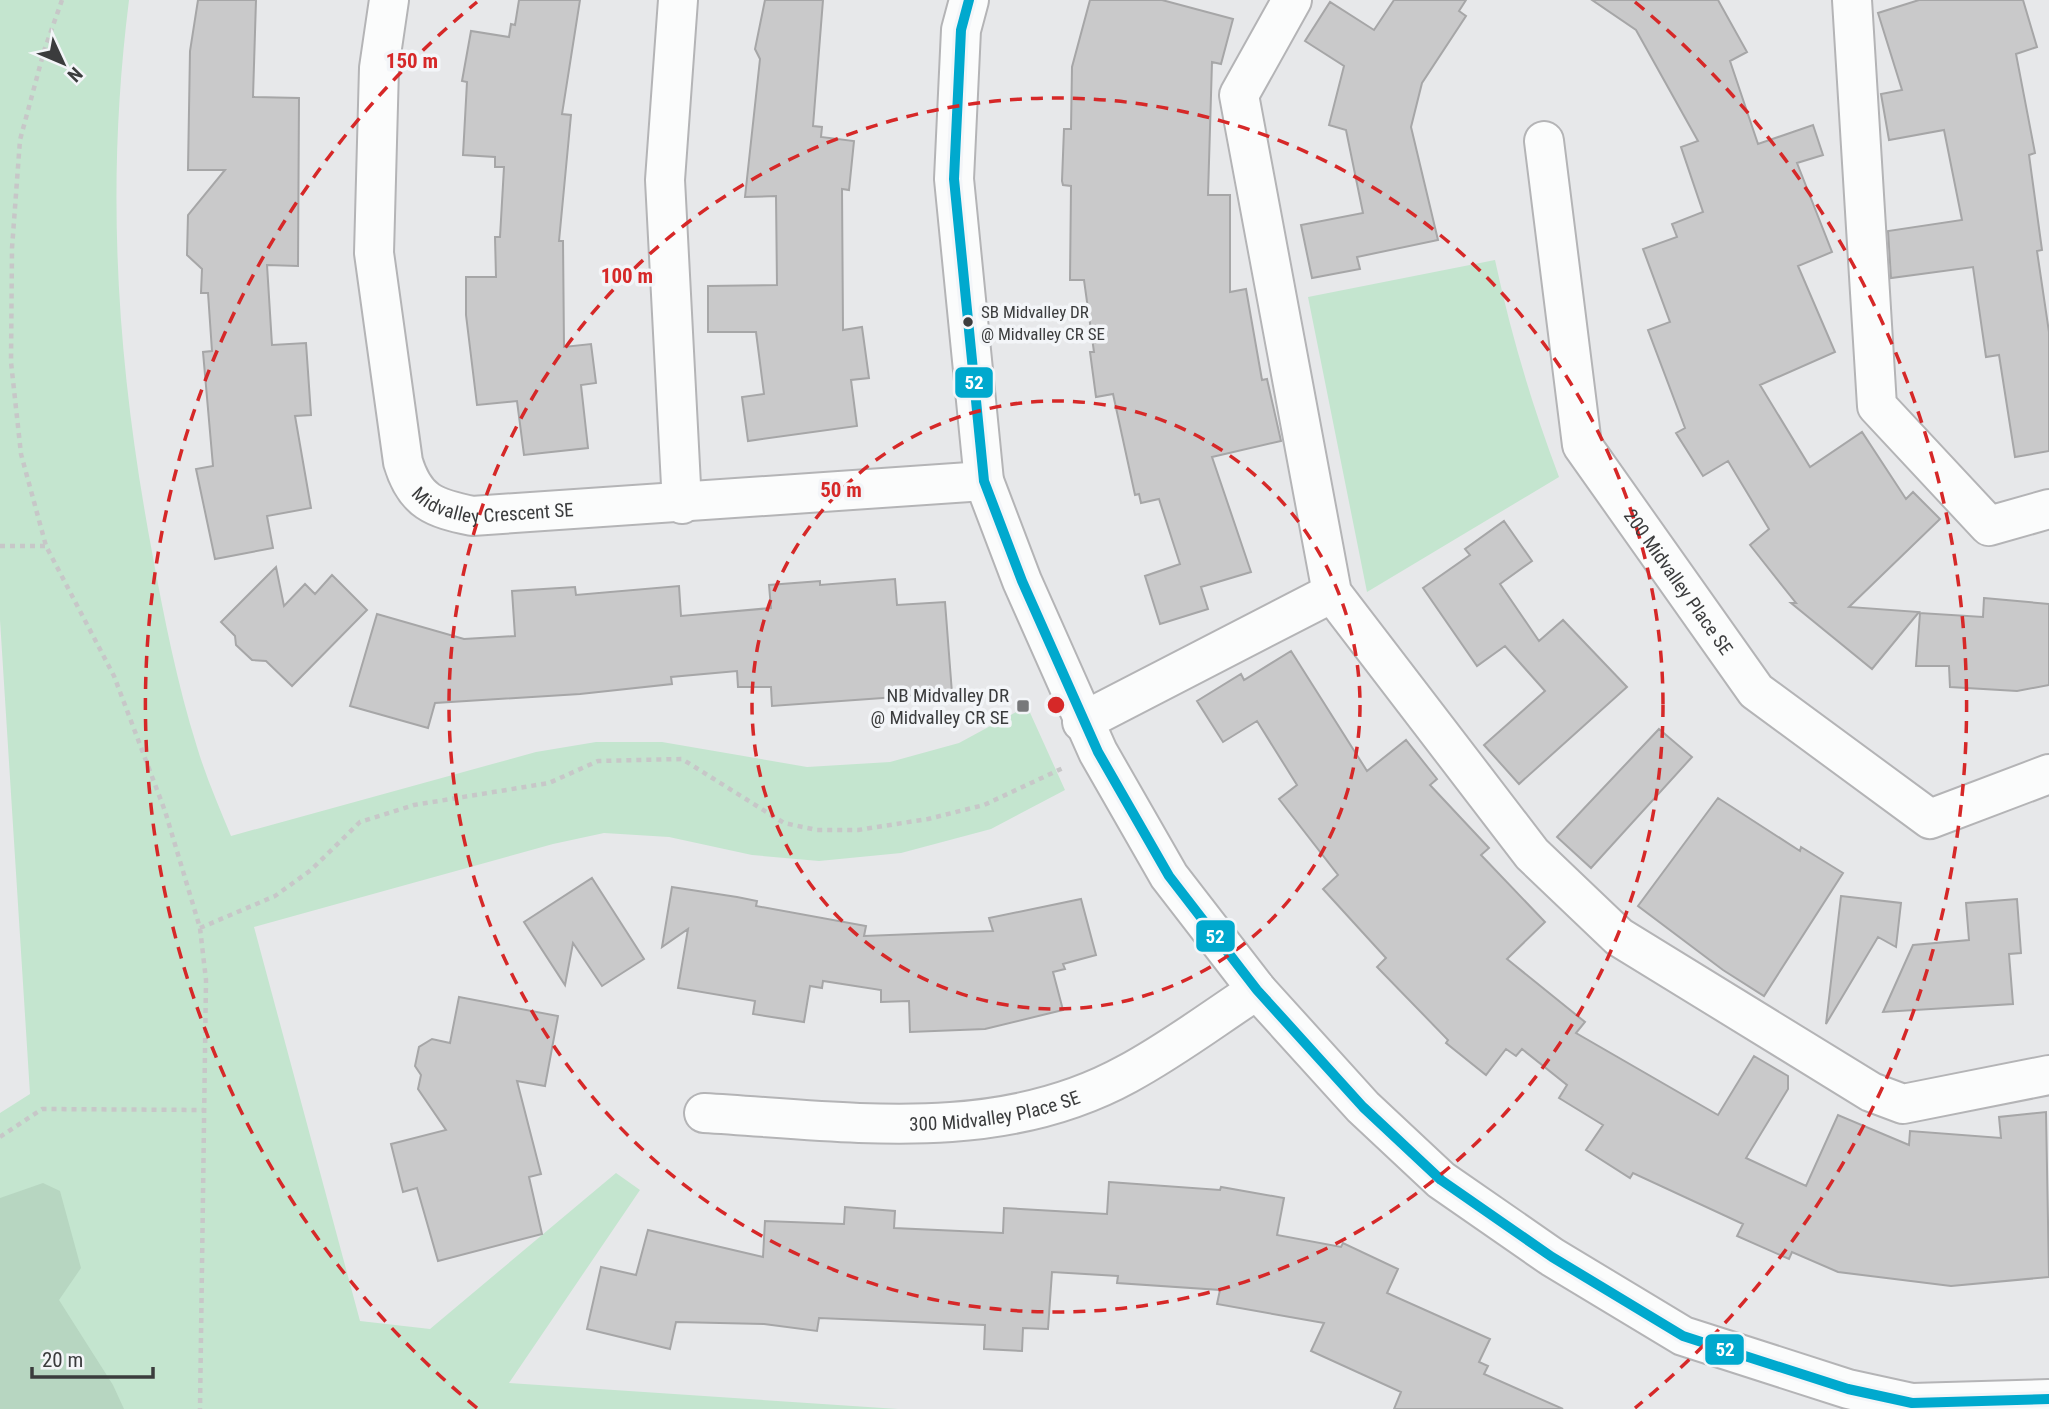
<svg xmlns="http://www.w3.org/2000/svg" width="2049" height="1409" viewBox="0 0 2049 1409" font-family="'Roboto Condensed',sans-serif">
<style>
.green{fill:#c4e5cf}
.forest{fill:#b7d6c1}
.building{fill:#c9c9ca;stroke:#a6a6a7;stroke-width:2}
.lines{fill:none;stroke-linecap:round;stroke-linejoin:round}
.minor-casing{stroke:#b4b4b6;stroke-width:42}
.path{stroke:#c7c7c8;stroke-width:4.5;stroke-dasharray:5 5;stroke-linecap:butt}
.minor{stroke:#fbfcfc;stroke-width:38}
.bus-1-casing{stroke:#f3f5f8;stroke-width:16}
.bus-1{stroke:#00a9ce;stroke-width:10}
.ring{fill:none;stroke:#d62828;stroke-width:3.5;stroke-dasharray:12 9}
.bus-dot{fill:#3b3c3d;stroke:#f3f5f8;stroke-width:2.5}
.poi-dot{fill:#77787a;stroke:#f3f5f8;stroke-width:2.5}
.labels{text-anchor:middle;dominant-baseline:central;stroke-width:7;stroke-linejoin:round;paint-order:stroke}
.bus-label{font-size:17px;fill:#3b3c3d;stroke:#f3f5f8;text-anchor:start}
.street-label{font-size:19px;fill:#3b3c3d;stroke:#f3f5f8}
.poi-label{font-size:19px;fill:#3b3c3d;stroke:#f3f5f8;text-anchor:end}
.centre{fill:#d62828;stroke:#f3f5f8;stroke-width:3.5}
.ring-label{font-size:21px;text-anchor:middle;font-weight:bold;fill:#d62828;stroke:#f3f5f8;stroke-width:7;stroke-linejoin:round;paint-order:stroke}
.line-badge{stroke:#f3f5f8;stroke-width:2.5}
.badge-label{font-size:19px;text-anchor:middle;font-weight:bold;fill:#fff}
</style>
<rect width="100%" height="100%" fill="#e7e8ea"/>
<path class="green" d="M 0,0 L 129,0 C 105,190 117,364 152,552 C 164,617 177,683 197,747 C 206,777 219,807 231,836 L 536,752 L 596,742 L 662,742 L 807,767 L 890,762 L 959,743 L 1027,706 L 1065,790 L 991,829 L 901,853 L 819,861 L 752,855 L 669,837 L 604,833 L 553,844 L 254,927 L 360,1321 L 430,1329 L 616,1173 L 640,1190 L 509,1383 L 898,1409 L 0,1409 L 0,1113 L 30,1094 L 0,620 Z
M 1495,260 C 1511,335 1532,405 1559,477 L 1367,592 L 1308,297 Z"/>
<path class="forest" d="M 43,1183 L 60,1191 L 81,1268 L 59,1300 L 113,1385 L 124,1409 L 0,1409 L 0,1198 Z"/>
<path class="building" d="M 198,0 L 256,0 L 253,97 L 299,98 L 298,266 L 267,265 L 272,345 L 306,343 L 311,415 L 295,416 L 311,508 L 267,516 L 273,548 L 215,559 L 196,469 L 213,466 L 203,352 L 212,351 L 208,293 L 201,293 L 202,269 L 187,255 L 188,215 L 225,170 L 188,170 L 190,51 Z
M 519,0 L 580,0 L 562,114 L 571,115 L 559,241 L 563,241 L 564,347 L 591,344 L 596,383 L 581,385 L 588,448 L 524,455 L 517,401 L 477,405 L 466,315 L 466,277 L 496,277 L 495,237 L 500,237 L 504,167 L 495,167 L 495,157 L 463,155 L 467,82 L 462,81 L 471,31 L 509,37 L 511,24 L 515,25 Z
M 765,0 L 823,0 L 813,126 L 822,127 L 821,137 L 854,141 L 849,190 L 842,189 L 843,330 L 862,327 L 869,378 L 851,380 L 857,426 L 748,441 L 742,397 L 764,394 L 756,332 L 708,332 L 708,286 L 777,285 L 776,196 L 745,197 L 760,59 L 755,49 Z
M 1090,0 L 1162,0 L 1233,19 L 1221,64 L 1212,62 L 1208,195 L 1230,195 L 1230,292 L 1246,289 L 1262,380 L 1267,379 L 1281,441 L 1212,457 L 1251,572 L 1201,587 L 1208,609 L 1160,624 L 1145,576 L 1180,564 L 1159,499 L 1141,503 L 1139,494 L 1135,495 L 1113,394 L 1096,397 L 1090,352 L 1094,352 L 1084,280 L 1070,280 L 1071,186 L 1063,185 L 1062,181 L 1064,129 L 1071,129 L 1072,67 Z
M 1394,0 L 1466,0 L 1459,11 L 1466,16 L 1422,83 L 1411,127 L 1438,240 L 1357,257 L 1360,269 L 1312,278 L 1301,225 L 1363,213 L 1346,130 L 1329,125 L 1344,66 L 1305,41 L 1330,2 L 1374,30 Z
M 1592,0 L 1718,0 L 1747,52 L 1730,61 L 1758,144 L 1813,125 L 1823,155 L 1797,163 L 1832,252 L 1798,266 L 1835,352 L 1760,385 L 1810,467 L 1862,432 L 1906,499 L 1913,492 L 1940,519 L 1849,607 L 1919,612 L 1872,669 L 1791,603 L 1796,603 L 1750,545 L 1769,529 L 1728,461 L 1703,476 L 1676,433 L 1685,428 L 1648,330 L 1670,322 L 1643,249 L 1677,237 L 1672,224 L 1703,212 L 1681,147 L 1698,141 L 1636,30 Z
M 1919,0 L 2023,0 L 2037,47 L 2016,54 L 2035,153 L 2029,155 L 2042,250 L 2037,251 L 2049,332 L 2049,451 L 2015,457 L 1999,355 L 1986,357 L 1973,267 L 1891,278 L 1888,231 L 1962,220 L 1944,130 L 1889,140 L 1881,94 L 1902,90 L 1878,13 Z
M 1504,521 L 1532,561 L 1500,584 L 1539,641 L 1563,620 L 1627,687 L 1519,784 L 1484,745 L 1545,691 L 1505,646 L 1477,666 L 1423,588 L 1470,555 L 1465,549 Z
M 276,567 L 284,606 L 305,584 L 315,594 L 332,575 L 367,610 L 292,686 L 266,661 L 252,660 L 236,645 L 235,636 L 221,622 Z
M 895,579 L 897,605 L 945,602 L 952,693 L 772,706 L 771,687 L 738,687 L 737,671 L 671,677 L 672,684 L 580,694 L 435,703 L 428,728 L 350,706 L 377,614 L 464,639 L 515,636 L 512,591 L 575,587 L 576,595 L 679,586 L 681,616 L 771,608 L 769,585 L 820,581 L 820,585 Z
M 1984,598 L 2049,604 L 2049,685 L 2017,691 L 1950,687 L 1949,666 L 1916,666 L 1920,613 L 1983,617 Z
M 1291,651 L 1367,771 L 1406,740 L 1437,779 L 1430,785 L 1489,848 L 1481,855 L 1545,922 L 1507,959 L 1585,1022 L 1576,1033 L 1718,1115 L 1754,1056 L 1788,1076 L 1788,1089 L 1746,1158 L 1806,1186 L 1838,1115 L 1909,1145 L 1910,1131 L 2001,1138 L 1999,1117 L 2046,1112 L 2049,1277 L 1951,1286 L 1838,1272 L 1792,1252 L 1789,1259 L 1737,1236 L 1743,1224 L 1633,1173 L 1630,1178 L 1586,1150 L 1603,1125 L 1559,1098 L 1567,1085 L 1522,1049 L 1516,1056 L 1506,1049 L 1486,1075 L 1446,1043 L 1448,1040 L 1377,967 L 1386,958 L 1323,889 L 1338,875 L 1279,799 L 1297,785 L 1257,721 L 1223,742 L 1197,701 L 1241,674 L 1244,680 Z
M 1659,729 L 1692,757 L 1591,868 L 1557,837 Z
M 1718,798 L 1800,851 L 1801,847 L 1843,873 L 1764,996 L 1723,970 L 1638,906 Z
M 592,878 L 644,959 L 602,986 L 573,943 L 565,985 L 524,922 Z
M 672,887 L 737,897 L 757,901 L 756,906 L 866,926 L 864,936 L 993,931 L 989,918 L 1081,899 L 1096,955 L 1063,964 L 1065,969 L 1053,972 L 1063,1010 L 985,1029 L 910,1032 L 909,1001 L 881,1002 L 881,990 L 823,981 L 822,988 L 810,986 L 804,1022 L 753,1014 L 755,1001 L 678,988 L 688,929 L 662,947 Z
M 1841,896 L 1901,903 L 1896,947 L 1878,937 L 1826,1024 Z
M 2017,899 L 2021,953 L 2009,954 L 2013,1004 L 1883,1012 L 1913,945 L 1969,940 L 1966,903 Z
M 459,997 L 558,1016 L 545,1086 L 517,1081 L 541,1174 L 529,1177 L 542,1234 L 438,1261 L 417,1188 L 403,1192 L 391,1144 L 446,1130 L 418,1089 L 421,1075 L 415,1066 L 419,1047 L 432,1039 L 450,1043 Z
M 1109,1182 L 1220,1190 L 1221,1187 L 1284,1198 L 1277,1235 L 1341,1247 L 1343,1243 L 1398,1269 L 1387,1293 L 1490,1339 L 1479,1362 L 1488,1366 L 1484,1374 L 1563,1409 L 1394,1409 L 1401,1392 L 1311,1351 L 1324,1323 L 1217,1304 L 1220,1290 L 1117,1283 L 1118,1276 L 1052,1272 L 1048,1329 L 1023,1328 L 1022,1351 L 984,1349 L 985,1325 L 819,1318 L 817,1331 L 764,1324 L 676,1322 L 670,1349 L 587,1329 L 601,1267 L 636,1275 L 648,1230 L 763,1257 L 765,1221 L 844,1224 L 845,1207 L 895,1211 L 894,1228 L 1003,1233 L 1004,1208 L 1107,1214 Z"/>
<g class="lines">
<g class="minor-casing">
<g id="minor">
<path id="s1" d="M 389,0 L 379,68 L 374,253 L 403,462 C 415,502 434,508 472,516 L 984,481"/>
<path d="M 678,0 L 665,180 L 682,504"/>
<path d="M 969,0 L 961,30 L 954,179 L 984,481 L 1022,581 L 1098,752 L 1169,876 L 1257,990 L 1363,1107 L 1441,1180 L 1552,1257 L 1683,1336 L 1848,1389 L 1912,1403 L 2049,1399"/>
<path d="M 1292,0 L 1239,95 L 1332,593 L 1532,854 L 1619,937 L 1871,1092 L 1903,1104 L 2049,1075"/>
<path d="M 1852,0 L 1877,406 L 1989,526 L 2049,509"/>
<path id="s2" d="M 1544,141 L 1582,445 L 1756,691 L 1930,819 L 2049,774"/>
<path d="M 1082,722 L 1332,593"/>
<path id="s3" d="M 704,1113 C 846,1121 996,1146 1127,1074 C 1172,1050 1214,1018 1257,990"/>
</g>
</g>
<path class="path" d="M 62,0 L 44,51 L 20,140 L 12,248 L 11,362 L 21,454 L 46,546 L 114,676 L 165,811 L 200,928 L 206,980 L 200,1409
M 0,546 L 46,546
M 200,928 L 275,896 L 311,870 L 360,822 L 414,805 L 549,783 L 598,761 L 682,759 L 784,823 L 817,830 L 858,830 L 928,819 L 984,805 L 1063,768
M 0,1137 L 42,1109 L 204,1110"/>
<use href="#minor" class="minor"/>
<g class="bus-1-casing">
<path id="bus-1" d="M 969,0 L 961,30 L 954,179 L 984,481 L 1022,581 L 1098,752 L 1169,876 L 1257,990 L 1363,1107 L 1441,1180 L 1552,1257 L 1683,1336 L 1848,1389 L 1912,1403 L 2049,1399"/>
</g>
<use href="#bus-1" class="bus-1"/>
</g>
<g class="ring">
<circle cx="1056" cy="705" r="304"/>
<circle cx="1056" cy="705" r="607"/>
<path d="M477 1408A911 911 0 0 1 477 2M1635 2A911 911 0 0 1 1635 1408"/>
</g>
<circle class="bus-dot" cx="968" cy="322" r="6"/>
<rect class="poi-dot" x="1016" y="699" width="14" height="14" rx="3.5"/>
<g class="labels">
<g class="bus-label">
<text x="981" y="312">SB Midvalley DR<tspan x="981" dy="22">@ Midvalley CR SE</tspan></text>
</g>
<g class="street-label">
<text stroke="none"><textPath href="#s1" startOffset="578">Midvalley Crescent SE</textPath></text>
<text stroke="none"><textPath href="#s2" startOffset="474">200 Midvalley Place SE</textPath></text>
<text stroke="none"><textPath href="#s3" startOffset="292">300 Midvalley Place SE</textPath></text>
</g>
<g class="poi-label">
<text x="1009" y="695">NB Midvalley DR<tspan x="1009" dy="22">@ Midvalley CR SE</tspan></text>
</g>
</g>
<circle cx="1056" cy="705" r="10" class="centre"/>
<g class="ring-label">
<text x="412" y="68">150 m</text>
<text x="627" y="283">100 m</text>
<text x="841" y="497">50 m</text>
</g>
<g class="line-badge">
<rect x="954" y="366" width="40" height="33" rx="7" fill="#00a9ce"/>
<rect x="1195" y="919" width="41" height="34" rx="7" fill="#00a9ce"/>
<rect x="1704" y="1333" width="41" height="33" rx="7" fill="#00a9ce"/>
</g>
<g class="badge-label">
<text x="974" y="389">52</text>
<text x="1215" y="943">52</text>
<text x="1725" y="1356">52</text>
</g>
<g transform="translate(63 63) rotate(134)" stroke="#f3f5f8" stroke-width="5" paint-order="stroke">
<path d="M0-5L12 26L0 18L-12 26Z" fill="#3b3c3d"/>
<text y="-10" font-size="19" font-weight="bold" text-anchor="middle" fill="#3b3c3d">N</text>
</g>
<path d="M32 1367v10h121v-10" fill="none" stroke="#3b3c3d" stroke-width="3.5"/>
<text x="42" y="1367" font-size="21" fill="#3b3c3d" stroke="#f3f5f8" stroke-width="5" paint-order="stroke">20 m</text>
</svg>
